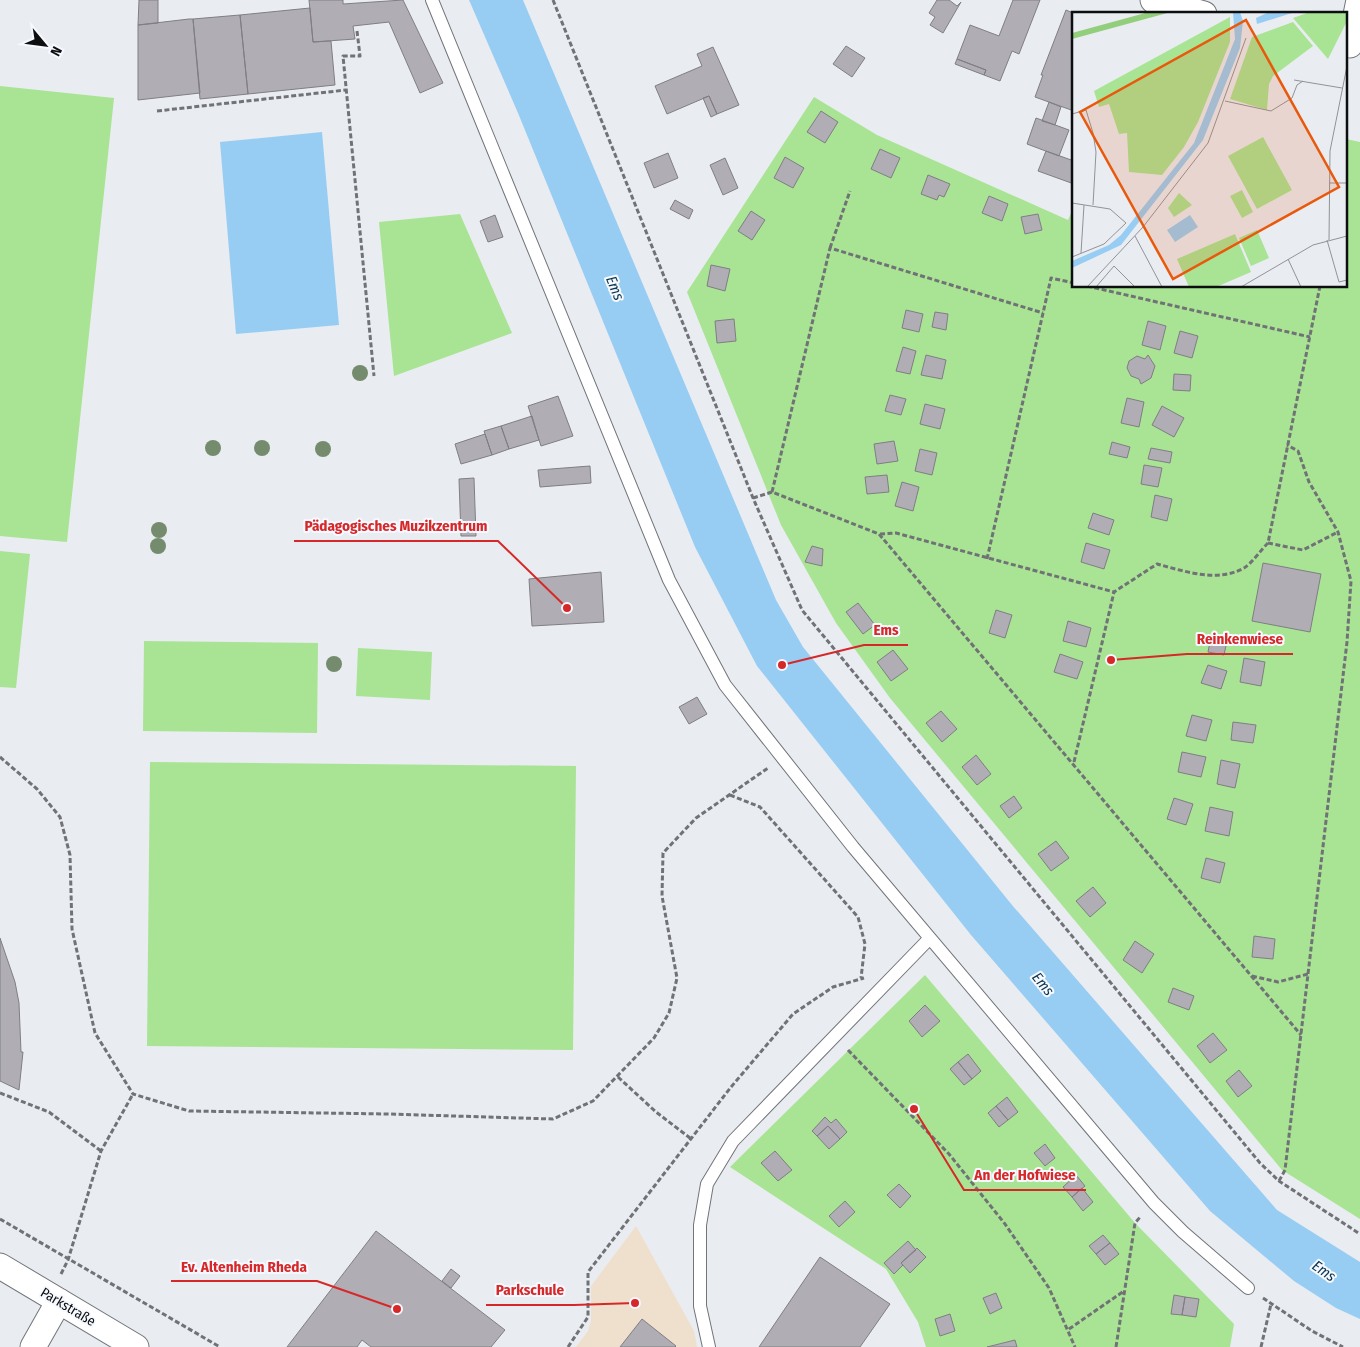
<svg xmlns="http://www.w3.org/2000/svg" width="1360" height="1347" viewBox="0 0 1360 1347" font-family="'Fira Sans Condensed',sans-serif">
<style>
.education{fill:#efe0cd}
.green{fill:#a8e493}
.water{fill:#98cdf3}
.building{fill:#b0aeb4;stroke:#7f7e83}
.lines{fill:none;stroke-linecap:round;stroke-linejoin:round}
.service-casing{stroke:#717479;stroke-width:14}
.minor-casing{stroke:#717479;stroke-width:27}
.path{stroke:#707276;stroke-width:3;stroke-dasharray:5 2.5;stroke-linecap:butt}
.service{stroke:#fff;stroke-width:12}
.minor{stroke:#fff;stroke-width:25}
.tree{fill:#748b6e}
.labels{text-anchor:middle;dominant-baseline:central;stroke-width:4;stroke-linejoin:round;paint-order:stroke}
.street-label{font-size:14px;fill:#0d0e10;stroke:#f6f9ff}
.water-label{font-size:15px;font-style:italic;fill:#0c354e;stroke:#f6f9ff}
.inset-road{fill:none;stroke:#919397;stroke-width:1}
.view{fill:#e8590c;fill-opacity:0.15;stroke:#e8590c;stroke-width:2.5}
.inset-edge{fill:none;stroke:#0d0e10;stroke-width:2.5}
.leader{fill:none;stroke:#d62828;stroke-width:2}
.callout-dot{fill:#d62828;stroke:#f6f9ff;stroke-width:2}
.callout-label{font-size:15px;text-anchor:middle;font-weight:bold;fill:#d62828;stroke:#f6f9ff;stroke-width:4;stroke-linejoin:round;paint-order:stroke}
</style>
<rect width="100%" height="100%" fill="#e9ecf1"/>
<path class="education" d="M 636,1226 L 694,1331 L 697,1347 L 576,1347 L 588,1331 L 591,1321 L 591,1286 Z"/>
<path class="green" d="M 0,86 L 114,98 L 67,542 L 0,536 Z
M 814,97 L 877,135 L 1068,220 L 1074,207 L 1074,286 L 1346,286 L 1346,139 L 1360,142 L 1360,1219 L 1282,1170 L 890,698 L 836,623 L 781,525 L 687,292 Z
M 460,214 L 512,333 L 394,376 L 379,222 Z
M 0,551 L 30,554 L 16,688 L 0,687 Z
M 144,641 L 318,643 L 317,733 L 143,731 Z
M 358,648 L 432,652 L 430,700 L 356,696 Z
M 150,762 L 576,766 L 573,1050 L 147,1046 Z
M 925,975 L 1135,1223 L 1234,1324 L 1230,1347 L 926,1347 L 918,1322 L 886,1269 L 730,1167 Z"/>
<path class="water" d="M 469,0 L 523,0 L 776,600 L 803,647 L 1012,905 L 1277,1210 L 1360,1262 L 1360,1319 L 1336,1308 L 1294,1281 L 1210,1211 L 971,935 L 757,666 L 695,547 L 518,113 Z
M 322,132 L 339,325 L 236,334 L 220,142 Z"/>
<path class="building" d="M 139,0 L 158,0 L 158,23 L 138,25 Z
M 309,0 L 343,0 L 343,4 L 403,0 L 443,83 L 420,93 L 389,22 L 353,26 L 355,39 L 313,42 Z
M 937,0 L 949,0 L 957,6 L 961,2 L 943,33 L 930,25 L 935,17 L 929,13 Z
M 1013,0 L 1040,0 L 1019,54 L 1012,51 L 1000,81 L 984,75 L 986,70 L 957,59 L 970,25 L 999,36 Z
M 310,8 L 313,42 L 331,41 L 335,85 L 248,94 L 240,15 Z
M 1066,10 L 1075,14 L 1074,111 L 1035,97 L 1043,75 L 1041,75 Z
M 240,15 L 248,94 L 200,99 L 193,19 Z
M 189,19 L 193,19 L 200,93 L 138,100 L 138,25 Z
M 846,46 L 865,58 L 852,77 L 833,64 Z
M 713,47 L 739,105 L 717,114 L 709,96 L 667,114 L 655,86 L 702,66 L 697,54 Z
M 957,59 L 986,70 L 984,75 L 955,64 Z
M 709,96 L 717,114 L 711,117 L 703,98 Z
M 1049,102 L 1061,107 L 1055,125 L 1042,121 Z
M 821,111 L 838,122 L 825,143 L 807,132 Z
M 1036,118 L 1069,130 L 1059,156 L 1027,144 Z
M 880,149 L 900,158 L 891,178 L 871,169 Z
M 1046,151 L 1074,161 L 1074,184 L 1038,171 Z
M 668,153 L 678,178 L 654,188 L 644,163 Z
M 785,157 L 804,168 L 793,188 L 774,178 Z
M 725,158 L 738,188 L 723,195 L 710,165 Z
M 928,175 L 950,184 L 944,197 L 939,195 L 937,200 L 921,194 Z
M 989,196 L 1008,204 L 1002,221 L 982,213 Z
M 675,200 L 693,210 L 689,219 L 670,209 Z
M 751,211 L 765,220 L 752,240 L 738,231 Z
M 1038,214 L 1042,230 L 1025,234 L 1021,217 Z
M 495,215 L 503,237 L 488,242 L 480,221 Z
M 711,265 L 730,269 L 725,291 L 707,286 Z
M 906,310 L 923,314 L 919,332 L 902,328 Z
M 935,312 L 948,314 L 946,330 L 932,327 Z
M 734,319 L 736,341 L 717,343 L 715,321 Z
M 1148,321 L 1166,326 L 1160,350 L 1142,345 Z
M 1180,331 L 1198,336 L 1192,358 L 1174,353 Z
M 903,347 L 916,351 L 910,374 L 896,371 Z
M 926,355 L 946,360 L 942,379 L 921,375 Z
M 1148,355 L 1155,366 L 1151,378 L 1141,384 L 1139,379 L 1131,376 L 1127,368 L 1129,361 L 1137,356 L 1145,359 Z
M 1174,374 L 1191,375 L 1190,391 L 1173,390 Z
M 890,395 L 906,399 L 901,415 L 885,411 Z
M 558,396 L 573,436 L 541,446 L 528,406 Z
M 1127,398 L 1144,402 L 1139,427 L 1121,423 Z
M 925,404 L 945,409 L 940,429 L 920,424 Z
M 1162,406 L 1184,418 L 1174,437 L 1152,425 Z
M 532,416 L 539,440 L 509,449 L 501,426 Z
M 501,426 L 509,449 L 492,455 L 484,431 Z
M 485,434 L 492,455 L 461,464 L 455,444 Z
M 894,441 L 898,461 L 877,464 L 874,444 Z
M 1112,442 L 1130,447 L 1127,458 L 1109,454 Z
M 1151,448 L 1172,452 L 1170,463 L 1148,459 Z
M 920,449 L 937,453 L 932,475 L 915,471 Z
M 1144,465 L 1162,468 L 1158,487 L 1141,484 Z
M 590,466 L 591,483 L 540,487 L 538,470 Z
M 887,475 L 889,492 L 867,494 L 865,477 Z
M 474,478 L 476,536 L 461,536 L 459,479 Z
M 902,482 L 919,487 L 913,511 L 895,506 Z
M 1155,495 L 1172,499 L 1167,521 L 1151,517 Z
M 1093,513 L 1114,520 L 1109,535 L 1088,528 Z
M 1086,543 L 1110,550 L 1104,569 L 1081,562 Z
M 812,546 L 823,549 L 822,566 L 805,562 Z
M 1263,563 L 1321,574 L 1310,632 L 1252,621 Z
M 601,572 L 604,622 L 532,626 L 529,579 Z
M 858,603 L 875,625 L 863,634 L 846,612 Z
M 996,610 L 1012,615 L 1005,638 L 989,633 Z
M 1068,621 L 1091,628 L 1086,647 L 1063,641 Z
M 1211,637 L 1227,641 L 1224,655 L 1208,652 Z
M 893,650 L 908,669 L 891,681 L 877,662 Z
M 1060,654 L 1083,662 L 1077,679 L 1054,672 Z
M 1244,658 L 1265,662 L 1261,686 L 1240,682 Z
M 1208,665 L 1227,671 L 1221,689 L 1201,683 Z
M 697,697 L 707,714 L 689,724 L 679,707 Z
M 941,711 L 957,729 L 942,742 L 926,723 Z
M 1192,715 L 1212,720 L 1206,741 L 1186,736 Z
M 1233,722 L 1256,725 L 1253,743 L 1231,740 Z
M 1182,752 L 1206,757 L 1201,777 L 1178,772 Z
M 976,755 L 991,774 L 977,785 L 962,767 Z
M 1221,760 L 1240,764 L 1235,788 L 1217,784 Z
M 1014,796 L 1022,808 L 1009,818 L 1000,806 Z
M 1174,798 L 1193,804 L 1186,825 L 1167,819 Z
M 1210,807 L 1233,812 L 1229,836 L 1205,831 Z
M 1056,841 L 1069,858 L 1051,871 L 1038,854 Z
M 1206,858 L 1225,863 L 1220,883 L 1201,878 Z
M 1093,887 L 1106,903 L 1090,917 L 1076,901 Z
M 1254,936 L 1275,939 L 1273,959 L 1252,957 Z
M 0,938 L 15,982 L 19,1003 L 21,1052 L 23,1052 L 19,1090 L 0,1081 Z
M 1135,941 L 1154,954 L 1142,973 L 1123,960 Z
M 1173,988 L 1194,996 L 1189,1010 L 1168,1002 Z
M 925,1005 L 940,1021 L 922,1037 L 909,1021 Z
M 1213,1033 L 1227,1050 L 1210,1063 L 1197,1046 Z
M 968,1054 L 981,1071 L 972,1079 L 958,1062 Z
M 958,1062 L 972,1079 L 964,1085 L 950,1069 Z
M 1239,1070 L 1252,1086 L 1238,1097 L 1226,1081 Z
M 1007,1097 L 1018,1112 L 1008,1120 L 996,1106 Z
M 996,1106 L 1008,1120 L 999,1127 L 988,1113 Z
M 825,1117 L 831,1123 L 836,1119 L 847,1132 L 840,1139 L 828,1126 L 817,1136 L 812,1131 Z
M 828,1126 L 840,1139 L 829,1149 L 817,1136 Z
M 1045,1144 L 1055,1158 L 1045,1166 L 1034,1153 Z
M 775,1151 L 792,1170 L 778,1181 L 761,1163 Z
M 1076,1175 L 1085,1186 L 1072,1197 L 1063,1187 Z
M 899,1184 L 911,1196 L 900,1208 L 887,1195 Z
M 1082,1188 L 1093,1202 L 1083,1211 L 1072,1197 Z
M 845,1201 L 855,1212 L 839,1227 L 829,1216 Z
M 376,1231 L 505,1330 L 491,1347 L 371,1347 L 362,1340 L 357,1347 L 287,1347 Z
M 1103,1235 L 1110,1243 L 1096,1254 L 1089,1246 Z
M 908,1241 L 916,1250 L 901,1263 L 903,1265 L 894,1274 L 884,1263 Z
M 1110,1243 L 1119,1254 L 1105,1265 L 1096,1254 Z
M 917,1248 L 926,1257 L 910,1273 L 901,1263 Z
M 820,1257 L 890,1304 L 860,1347 L 759,1347 Z
M 451,1269 L 460,1276 L 451,1288 L 442,1281 Z
M 996,1293 L 1002,1308 L 990,1314 L 983,1298 Z
M 1174,1295 L 1185,1297 L 1182,1315 L 1171,1314 Z
M 1185,1297 L 1199,1299 L 1196,1317 L 1182,1315 Z
M 950,1314 L 955,1331 L 940,1336 L 935,1319 Z
M 642,1319 L 676,1346 L 675,1347 L 620,1347 Z
M 1015,1340 L 1017,1347 L 987,1347 Z"/>
<g class="lines">
<g class="service-casing">
<path id="service" d="M 432,0 L 669,580 L 725,685 L 853,847 L 1154,1203 L 1183,1232 L 1248,1288
M 709,1347 L 700,1306 L 700,1225 L 707,1184 L 733,1141 L 929,939"/>
</g>
<g class="minor-casing">
<path id="minor" d="M 1153,0 L 1204,14
M 1346,44 L 1350,45 L 1359,0
M 0,1266 L 136,1347
M 33,1347 L 59,1301"/>
</g>
<path class="path" d="M 553,0 L 753,498 L 802,610 L 1260,1163 L 1279,1181 L 1360,1234
M 357,31 L 360,56 L 343,56 L 374,376
M 157,111 L 346,90
M 830,248 L 850,191
M 1087,286 L 1310,337
M 772,492 L 830,248 L 1043,313
M 753,498 L 772,492 L 879,534 L 1301,1035
M 880,534 L 896,533 L 1114,592
M 1268,543 L 1303,550 L 1338,532
M 987,559 L 1051,278 L 1074,283
M 0,757 L 37,789 L 60,817 L 70,855 L 72,929 L 95,1033 L 133,1094 L 189,1111 L 388,1114 L 553,1119 L 593,1101 L 654,1038 L 669,1013 L 677,978 L 662,896 L 663,853 L 696,818 L 768,768
M 1074,762 L 1114,592 L 1157,564 C 1184,571 1217,583 1244,568 C 1252,563 1261,550 1268,543 L 1320,286
M 730,795 L 760,807 L 858,917 L 865,944 L 861,978
M 1252,976 L 1278,982 L 1308,974
M 848,1050 L 949,1154 L 1005,1224 L 1049,1288 L 1075,1347
M 618,1077 L 656,1112 L 690,1138
M 0,1093 L 49,1112 L 101,1151
M 1279,1181 L 1285,1170 L 1347,642 L 1351,581 L 1338,532 L 1309,482 L 1298,451 L 1287,445
M 0,1219 L 220,1347
M 61,1274 L 68,1260 L 101,1151 L 133,1094
M 1263,1298 L 1312,1331 L 1343,1347
M 1069,1329 L 1124,1291
M 568,1347 L 588,1317 L 588,1272 L 731,1087 L 793,1014 L 833,987 L 864,978
M 1116,1347 L 1135,1223 L 1141,1216
M 1261,1347 L 1271,1304"/>
<use href="#service" class="service"/>
<use href="#minor" class="minor"/>
</g>
<g class="tree">
<circle cx="360" cy="373" r="8"/>
<circle cx="213" cy="448" r="8"/>
<circle cx="262" cy="448" r="8"/>
<circle cx="323" cy="449" r="8"/>
<circle cx="159" cy="530" r="8"/>
<circle cx="158" cy="546" r="8"/>
<circle cx="334" cy="664" r="8"/>
</g>
<g class="labels">
<g class="street-label">
<text transform="translate(68 1307) rotate(31)">Parkstraße</text>
</g>
<g class="water-label">
<text transform="translate(615 288) rotate(68)">Ems</text>
<text transform="translate(1043 984) rotate(51)">Ems</text>
<text transform="translate(1324 1271) rotate(35)">Ems</text>
</g>
</g>
<g transform="translate(1072 12)">
<rect width="275" height="275" fill="#e9ecf1"/>
<path d="M 238,0 L 275,0 L 275,9 L 256,47 L 221,6 ZM 158,5 L 158,30 L 126,110 L 112,135 L 90,163 L 57,160 L 55,121 L 47,122 L 37,92 L 27,95 L 22,79 ZM 221,10 L 241,34 L 201,64 L 197,72 L 195,98 L 158,87 L 180,25 ZM 191,125 L 220,178 L 185,197 L 156,144 ZM 170,178 L 181,200 L 170,206 L 158,184 ZM 107,181 L 120,193 L 102,205 L 96,196 ZM 185,218 L 197,246 L 179,254 L 167,226 ZM 163,222 L 179,260 L 144,275 L 117,275 L 105,247 Z" fill="#a8e493"/>
<path d="M 77,0 L 99,0 L 0,27 L 0,21 Z" fill="#92ce7c"/>
<path d="M 161,0 L 168,0 L 171,9 L 168,36 L 131,128 L 49,233 L 0,256 L 0,249 L 37,233 L 49,223 L 122,131 L 163,27 ZM 197,0 L 219,0 L 220,1 L 185,12 L 184,6 ZM 118,203 L 126,215 L 103,230 L 95,218 Z" fill="#98cdf3"/>
<path class="inset-road" d="M 222,68 L 270,76M 153,89 L 199,99 L 220,86 L 225,73 L 231,69M 0,102 L 14,98 L 21,121 L 24,140 L 21,193M 257,171 L 275,171M 0,191 L 38,197 L 54,211 L 32,232 L 0,245M 63,224 L 90,275M 255,228 L 267,270 L 275,268M 257,228 L 258,139 L 275,54M 9,241 L 12,193M 216,247 L 229,275M 15,275 L 71,215 L 136,131 L 174,26M 24,275 L 42,254 L 63,275M 169,275 L 241,233 L 275,224"/>
<path class="view" d="M 174,8 L 267,175 L 101,267 L 8,100 Z"/>
<rect width="275" height="275" class="inset-edge"/>
</g>
<path class="leader" d="M567 608L498 541H294M782 665L864 645H908M1111 660L1187 654H1293M914 1109L964 1190H1086M397 1309L317 1281H171M635 1303L574 1305H486"/>
<g class="callout-dot">
<circle cx="567" cy="608" r="5"/>
<circle cx="782" cy="665" r="5"/>
<circle cx="1111" cy="660" r="5"/>
<circle cx="914" cy="1109" r="5"/>
<circle cx="397" cy="1309" r="5"/>
<circle cx="635" cy="1303" r="5"/>
</g>
<g class="callout-label">
<text x="396" y="531">Pädagogisches Muzikzentrum</text>
<text x="886" y="635">Ems</text>
<text x="1240" y="644">Reinkenwiese</text>
<text x="1025" y="1180">An der Hofwiese</text>
<text x="244" y="1272">Ev. Altenheim Rheda</text>
<text x="530" y="1295">Parkschule</text>
</g>
<g transform="translate(45 45) rotate(119)" stroke="#f6f9ff" stroke-width="4" paint-order="stroke">
<path d="M0-4L9 19L0 12L-9 19Z" fill="#0d0e10"/>
<text y="-8" font-size="14" font-weight="bold" text-anchor="middle" fill="#0d0e10">N</text>
</g>
</svg>
